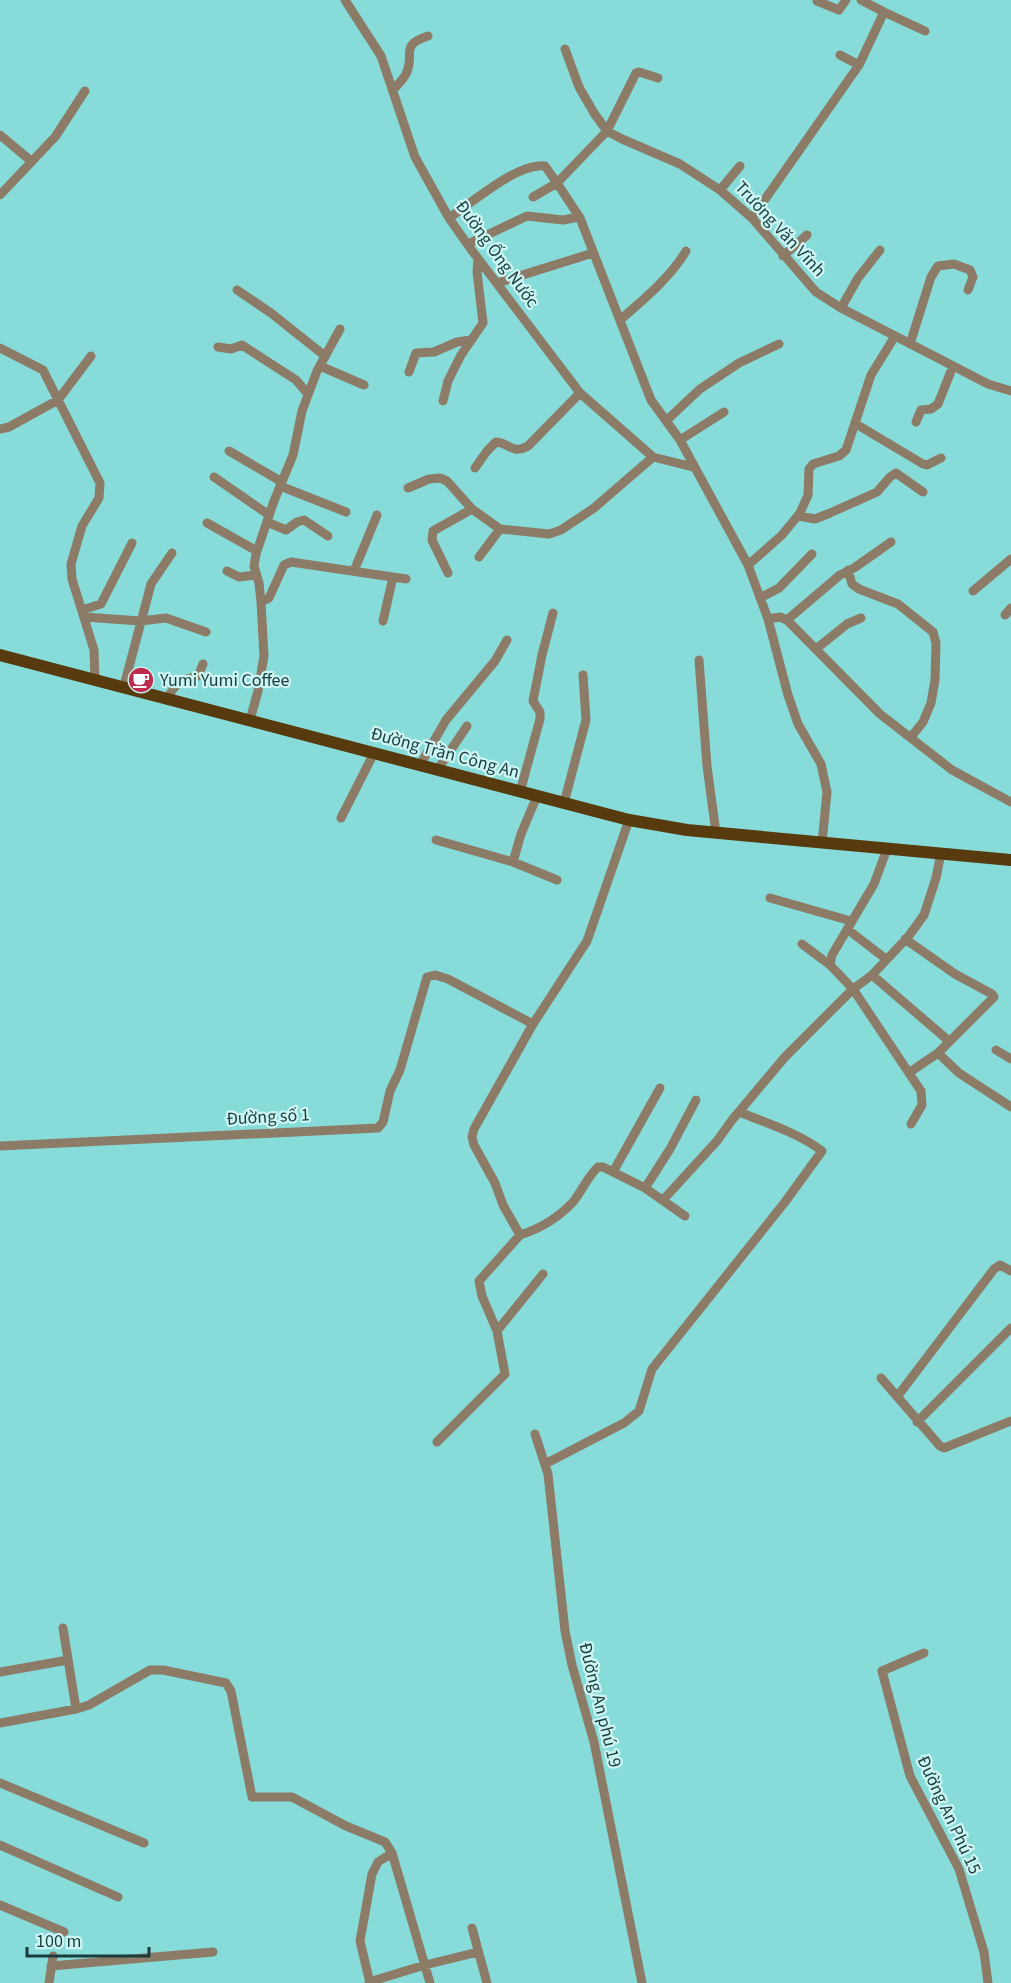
<svg xmlns="http://www.w3.org/2000/svg" width="1011" height="1983" viewBox="0 0 1011 1983" font-family="'Source Sans 3',sans-serif">
<style>
.lines{fill:none;stroke-linecap:round;stroke-linejoin:round}
.minor{stroke:#8c7b66;stroke-width:9}
.major{stroke:#573a0d;stroke-width:12}
.labels{text-anchor:middle;dominant-baseline:central;stroke-width:4.5;stroke-linejoin:round;paint-order:stroke}
.street-label{font-size:18px;fill:#193d3c;stroke:#ccf5f3}
.poi-label{font-size:18px;fill:#193d3c;stroke:#ccf5f3;text-anchor:start}
</style>
<rect width="100%" height="100%" fill="#87dcda"/>
<g class="lines">
<path class="minor" d="M 345,0 L 381,56 L 415,157 L 449,218 L 470,248 L 580,393 L 653,457 L 693,467
M 817,1 L 839,10 L 846,0
M 884,12 L 925,31
M 565,49 L 579,87 L 594,113 L 607,131 L 622,139 L 680,164 L 720,190 L 752,218 L 816,292 L 841,308 L 988,384 L 1011,391
M 840,55 L 859,65
M 658,78 L 639,72 L 636,73 L 607,131 L 557,183 L 580,218 L 651,400 L 680,440 L 748,565 L 768,619 L 788,695 L 798,724 L 821,764 L 827,792 L 822,843
M 393,90 C 397,85 403,80 406,74 C 416,54 398,46 428,36
M 0,135 L 31,161
M 720,190 L 740,166
M 0,195 L 55,137 L 85,91
M 449,218 C 472,203 518,162 545,166 L 557,183 L 533,197
M 752,218 L 859,65 L 884,12 L 861,0
M 468,244 L 527,216 L 563,220 L 579,217
M 783,256 L 807,235
M 497,283 L 593,253
M 237,290 L 271,313 L 325,356
M 841,308 L 858,278 L 880,250
M 620,320 C 643,300 670,278 686,251
M 910,344 L 931,277 L 938,266 L 954,264 L 970,270 L 973,277 L 968,290
M 218,347 L 231,349 L 242,345 L 296,380 L 308,394
M 0,348 L 43,370 L 100,483 L 99,498 L 82,526 L 71,564 L 72,579 L 94,650 L 95,679
M 320,366 L 364,385
M 409,372 L 416,353 L 434,352 L 457,342 L 471,340
M 443,401 L 448,381 L 461,355 L 483,323 L 477,272 L 478,259
M 667,420 L 700,389 L 739,363 L 779,344
M 916,422 L 921,410 L 931,409 L 938,404 L 953,366
M 856,424 L 923,464 L 927,465 L 941,458
M 0,429 L 9,427 L 58,400 L 91,356
M 680,440 L 724,412
M 229,451 L 282,482
M 475,468 L 487,451 L 496,442 C 511,443 511,455 528,446 L 580,393
M 214,477 L 269,515
M 280,486 L 346,512
M 408,488 L 429,479 L 440,478 L 447,481 L 472,509 L 500,529 L 549,534 L 561,530 L 594,508 L 653,457
M 798,516 L 815,519 L 830,513 L 877,492 L 890,477 L 896,473 L 923,492
M 267,522 L 286,530 L 297,522 L 304,520 L 328,536
M 207,523 L 257,551
M 479,557 L 500,529
M 748,565 L 782,535 L 800,513 L 808,495 L 809,469 L 813,464 L 839,456 L 846,450 L 871,375 L 895,336
M 848,570 L 852,584 L 859,589 L 898,604 L 933,632 L 936,643 L 935,680 L 931,703 L 923,722 L 911,737
M 227,571 L 239,577 L 256,575
M 354,571 L 377,515
M 448,573 L 432,540 L 433,531 L 472,509
M 973,591 L 1011,559
M 760,598 L 779,588 L 812,554
M 261,602 L 269,598 L 284,565 L 291,562 L 406,579
M 82,610 L 101,604 L 132,543
M 1005,615 L 1011,608
M 84,617 L 140,621 L 166,618 L 206,632
M 768,619 L 780,617 L 787,620 L 880,714 L 952,770 L 1011,802
M 787,620 L 840,575 L 854,568 L 891,542
M 383,621 L 393,577
M 816,649 L 847,624 L 861,618
M 699,660 L 707,766 L 716,833
M 124,686 L 151,584 L 172,553
M 168,698 C 174,684 183,679 198,676 L 203,664
M 250,720 L 258,691 L 264,656 L 261,602 L 259,583 L 254,566 L 256,554 L 274,501 L 293,455 L 302,411 L 317,371 L 340,329
M 420,765 L 446,720 L 495,661 L 507,640
M 438,769 L 467,726
M 520,792 L 540,719 L 540,712 L 533,701 L 542,655 L 553,613
M 564,803 L 586,720 L 583,675
M 341,818 L 374,753
M 436,840 L 513,862 L 521,834 L 537,796
M 887,849 L 874,884 L 832,955 L 830,965 L 853,989 L 921,1091 L 922,1105 L 911,1124
M 513,862 L 557,880
M 770,898 L 851,921
M 847,929 L 886,959
M 905,939 L 955,974 L 992,994 L 994,997 L 938,1053 L 910,1072
M 802,944 L 830,965
M 872,975 L 949,1041
M 996,1050 L 1011,1059
M 938,1053 L 959,1073 L 1011,1107
M 0,1146 L 378,1128 L 383,1122 L 390,1091 L 400,1070 L 427,977 L 435,975 L 448,979 L 533,1024 L 587,941 L 629,820
M 613,1172 L 660,1088
M 645,1188 L 685,1216
M 663,1200 L 717,1141 L 732,1120 L 785,1057 L 853,989 L 872,975 L 908,937 L 924,915 L 936,878 L 941,853
M 520,1235 C 539,1229 559,1217 573,1202 C 582,1191 588,1176 598,1167 L 603,1167 L 645,1188 L 670,1149 L 696,1100
M 497,1331 L 543,1274
M 881,1378 L 940,1446 L 944,1448 L 1011,1421
M 897,1397 L 994,1269 L 1000,1265 L 1011,1271
M 917,1422 L 1011,1328
M 535,1434 L 548,1474 L 565,1631 L 572,1665 L 594,1742 L 642,1983
M 437,1442 L 505,1374 L 497,1331 L 482,1296 L 479,1281 L 520,1235 L 503,1205 L 495,1183 L 474,1145 L 472,1137 L 474,1129 L 533,1024
M 545,1464 L 624,1423 L 639,1411 L 652,1369 L 785,1202 L 822,1151 C 798,1133 767,1123 739,1112
M 63,1628 L 76,1709
M 924,1653 L 882,1671 L 910,1776 L 959,1869 L 984,1952 L 988,1983
M 0,1672 L 68,1660
M 0,1723 L 76,1709 L 89,1705 L 150,1670 L 163,1670 L 226,1683 L 231,1691 L 252,1797 L 292,1797 L 346,1826 L 385,1842 L 392,1853 L 430,1983
M 0,1783 L 144,1843
M 0,1845 L 118,1897
M 0,1905 L 64,1932
M 472,1928 L 487,1983
M 51,1966 L 213,1952
M 369,1982 L 425,1965 L 478,1952
M 49,1983 L 53,1956
M 370,1983 L 360,1941 L 372,1874 L 378,1862 L 392,1853"/>
<path class="major" d="M 0,655 L 629,820 L 687,830 L 1011,860"/>
</g>
<defs>
<g id="cafe-disc" transform="scale(1.35)"><circle r="9.5" fill="#bd2c4d" stroke="#ccf5f3"/><path d="M-5.5-4.5H6V0H3Q3 3.5 0 3.5H-2.5Q-5.5 3.5-5.5 0ZM3-3.2v2h1.7v-2ZM-6 4.5H4V6H-6Z" fill="#fff"/></g>
</defs>
<g fill-rule="evenodd">
<use href="#cafe-disc" x="141" y="680"/>
</g>
<g class="labels">
<g class="street-label">
<text transform="translate(780 229) rotate(47)">Trương Văn Vĩnh</text>
<text transform="translate(497 254) rotate(54)">Đường Ống Nước</text>
<text transform="translate(445 753) rotate(15)">Đường Trần Công An</text>
<text transform="translate(268 1117) rotate(-3)">Đường số 1</text>
<text transform="translate(600 1705) rotate(76)">Đường An phú 19</text>
<text transform="translate(949 1815) rotate(65)">Đường An Phú 15</text>
</g>
<g class="poi-label">
<text x="160" y="680">Yumi Yumi Coffee</text>
</g>
</g>
<path d="M27 1947v9h122v-9" fill="none" stroke="#193d3c" stroke-width="3"/>
<text x="36" y="1947" font-size="18" fill="#193d3c" stroke="#ccf5f3" stroke-width="4.5" paint-order="stroke">100 m</text>
</svg>
